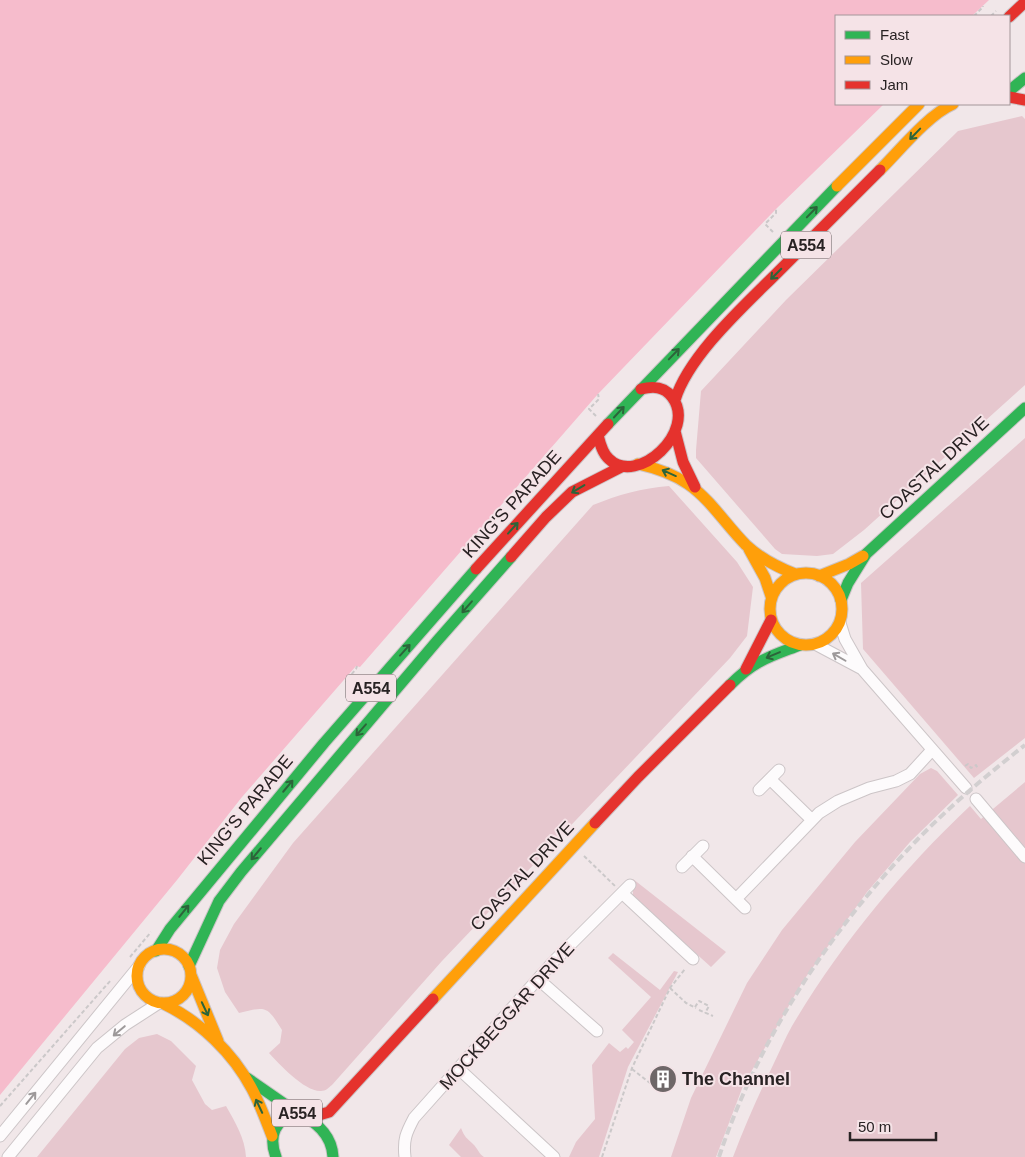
<svg xmlns="http://www.w3.org/2000/svg" width="1025" height="1157" viewBox="0 0 1025 1157" font-family="Helvetica,sans-serif">
<style>
.green{fill:#e6c7ce}
.water{fill:#f6bccc}
.lines{fill:none;stroke-linecap:round;stroke-linejoin:round}
.street-casing{stroke:#ccc5c7;stroke-width:13}
.fast-casing{stroke:#ccc5c7;stroke-width:13}
.slow-casing{stroke:#ccc5c7;stroke-width:13}
.jam-casing{stroke:#ccc5c7;stroke-width:13}
.path{stroke:#cbc8c9;stroke-width:2;stroke-dasharray:4 2.5;stroke-linecap:butt}
.street{stroke:#fdfbfc;stroke-width:11}
.fast{stroke:#30b455;stroke-width:11}
.slow{stroke:#ff9f0a;stroke-width:11}
.jam{stroke:#e5322d;stroke-width:11}
.rail{stroke:#d2cfd0;stroke-width:4;stroke-dasharray:8 4;stroke-linecap:butt}
.oneway{stroke:#2c643a}
.oneway2{stroke:#9d999a}
.labels{text-anchor:middle;dominant-baseline:central;stroke-width:4;stroke-linejoin:round;paint-order:stroke}
.shield{fill:#f5e3e7;stroke:#665c5e;stroke-width:1}
.shield-label{font-size:16px;font-weight:bold;fill:#282223}
.street-label{font-size:18px;fill:#282223;stroke:#f5e3e7}
.poi-label{font-size:18px;font-weight:bold;fill:#282223;stroke:#f5e3e7;text-anchor:start}
</style>
<rect width="100%" height="100%" fill="#f1e7e9"/>
<path class="green" d="M 1022,116 L 1025,119 L 1025,385 L 864,530 L 833,554 L 817,556 L 782,554 L 775,549 L 696,458 L 696,450 L 701,391 L 786,300 L 958,131 Z
M 1025,438 L 1025,738 L 974,778 L 863,649 L 861,583 Z
M 669,486 L 737,562 L 753,587 L 747,636 L 730,658 L 442,961 L 332,1085 C 328,1088 326,1091 321,1091 C 305,1092 279,1064 269,1053 L 280,1043 L 282,1030 C 267,1006 267,1006 239,1013 L 225,992 L 217,968 L 220,950 L 234,924 L 293,843 L 593,505 C 618,495 642,488 669,486 Z
M 931,768 L 937,771 L 958,795 L 910,842 L 867,892 L 803,981 L 743,1086 L 716,1157 L 671,1157 L 691,1098 L 747,983 L 782,930 L 855,842 L 920,774 Z
M 1025,782 L 1025,1157 L 733,1157 C 745,1125 759,1094 774,1063 C 780,1051 785,1038 792,1026 C 840,945 902,870 970,806 L 981,819 Z
M 633,879 L 726,952 L 711,967 L 633,897 Z
M 613,953 L 660,990 L 674,971 L 678,972 L 628,1067 L 599,1157 L 569,1157 L 576,1142 L 595,1119 L 592,1065 L 609,1043 L 620,1052 L 626,1047 L 628,1049 L 634,1042 L 622,1030 L 651,997 L 608,958 Z
M 157,1034 L 171,1041 L 196,1066 L 192,1080 L 205,1104 L 212,1110 L 226,1106 C 235,1122 245,1138 246,1157 L 37,1157 L 125,1049 L 139,1038 Z
M 461,1128 C 465,1138 466,1137 473,1144 C 478,1149 479,1154 484,1157 L 461,1157 L 449,1145 Z"/>
<path class="water" d="M 0,0 L 989,0 L 972,16 L 836,16 L 836,104 L 884,104 L 776,209 L 598,394 L 360,667 L 356,666 L 242,797 L 177,880 L 0,1095 Z"/>
<g class="lines">
<g class="street-casing">
<path id="street" d="M 840,623 L 845,639 L 862,669 L 966,788
M 815,644 L 862,669
M 770,779 L 812,820
M 759,790 L 779,770
M 976,799 L 1025,857
M 692,856 L 745,908
M 682,867 L 703,846
M 622,893 L 693,959
M 736,899 L 819,813 L 838,801 L 869,788 L 896,781 L 910,774 L 932,750
M 538,979 L 597,1031
M 459,1069 L 554,1157
M 0,1136 L 139,966
M 8,1157 L 97,1048 L 125,1025 L 159,1003
M 405,1157 C 403,1140 406,1133 414,1118 L 553,962 L 630,885"/>
</g>
<g class="fast-casing">
<path id="fast" d="M 1009,91 L 1025,78
M 608,424 L 837,186
M 841,600 L 848,583 L 866,554 L 1025,408
M 730,685 C 755,660 769,657 800,645
M 156,951 L 170,929 L 324,743 L 476,569
M 189,966 L 219,901 L 241,872 L 437,641 L 511,557
M 247,1078 L 296,1112
M 276,1157 C 268,1136 275,1120 296,1112 C 315,1121 332,1134 333,1157"/>
</g>
<g class="slow-casing">
<path id="slow" d="M 880,170 C 900,150 928,115 953,104
M 837,186 L 919,104
M 638,464 C 656,468 672,473 688,484 C 711,500 726,525 746,545 C 760,558 777,567 795,574
M 749,549 L 765,578 L 771,596
M770 609a36 36 0 1 1 72 0a36 36 0 1 1-72 0Z
M 819,576 L 849,564 L 863,556
M137 976a27 27 0 1 1 54 0a27 27 0 1 1-54 0Z
M 191,975 L 218,1041
M 433,999 L 595,823
M 164,1004 C 201,1022 233,1053 252,1089 C 260,1104 266,1120 272,1136"/>
</g>
<g class="jam-casing">
<path id="jam" d="M 1009,17 L 1025,2
M 1009,97 L 1025,100
M 675,400 C 689,355 744,306 777,273 C 812,238 846,204 880,170
M 675,431 L 683,462 L 695,487
M 598,435 C 600,443 602,453 609,459 C 637,487 698,431 672,397 C 664,386 653,386 641,389
M 511,557 L 546,517 L 572,492 L 621,467
M 476,569 L 608,424
M 746,669 L 771,620
M 595,823 L 638,777 L 730,685
M 309,1118 L 329,1112 L 433,999"/>
</g>
<path class="path" d="M 974,16 L 983,7 L 983,6
M 991,16 L 996,11
M 773,232 L 765,224 L 776,213 L 776,209
M 596,416 L 589,409 L 599,399 L 598,394
M 353,689 L 346,681 L 356,669 L 357,666
M 965,766 L 968,764 L 971,768 L 976,765 L 978,769
M 584,856 L 615,886
M 130,957 L 151,932
M 670,988 L 686,1003 L 696,1008
M 695,1007 L 699,1001 L 709,1006 L 705,1013
M 699,1010 L 713,1016
M 632,1069 L 650,1083 L 659,1086
M 0,1106 L 111,980
M 602,1157 L 632,1068 L 670,988 L 685,969"/>
<use href="#street" class="street"/>
<use href="#fast" class="fast"/>
<use href="#slow" class="slow"/>
<use href="#jam" class="jam"/>
<path class="rail" d="M 719,1157 C 758,1039 831,929 917,840 C 950,806 987,775 1025,745"/>
</g>
<defs><path id="oneway-shaft" d="M-6 0H5M1.5-3L5.5 0L1.5 3" fill="none" stroke-width="1.6" stroke-linecap="round" stroke-linejoin="round" transform="scale(1.25)"/></defs>
<g class="oneway">
<use href="#oneway-shaft" transform="translate(915 134) rotate(134)"/>
<use href="#oneway-shaft" transform="translate(812 212) rotate(-46)"/>
<use href="#oneway-shaft" transform="translate(776 274) rotate(135)"/>
<use href="#oneway-shaft" transform="translate(674 354) rotate(-46)"/>
<use href="#oneway-shaft" transform="translate(619 412) rotate(-47)"/>
<use href="#oneway-shaft" transform="translate(669 473) rotate(-156)"/>
<use href="#oneway-shaft" transform="translate(578 489) rotate(149)"/>
<use href="#oneway-shaft" transform="translate(513 528) rotate(-48)"/>
<use href="#oneway-shaft" transform="translate(467 607) rotate(131)"/>
<use href="#oneway-shaft" transform="translate(405 650) rotate(-48)"/>
<use href="#oneway-shaft" transform="translate(773 655) rotate(157)"/>
<use href="#oneway-shaft" transform="translate(361 730) rotate(131)"/>
<use href="#oneway-shaft" transform="translate(288 786) rotate(-50)"/>
<use href="#oneway-shaft" transform="translate(256 854) rotate(130)"/>
<use href="#oneway-shaft" transform="translate(184 911) rotate(-51)"/>
<use href="#oneway-shaft" transform="translate(205 1009) rotate(65)"/>
<use href="#oneway-shaft" transform="translate(259 1106) rotate(-115)"/>
</g>
<g class="oneway2">
<use href="#oneway-shaft" transform="translate(839 657) rotate(-150)"/>
<use href="#oneway-shaft" transform="translate(119 1031) rotate(140)"/>
<use href="#oneway-shaft" transform="translate(31 1098) rotate(-51)"/>
</g>
<defs>
<g id="building-disc" transform="scale(1.4375)"><circle r="9.5" fill="#6e6768" stroke="#f5e3e7"/><path d="M-4-6H4V6H1V3H-1V6H-4ZM-2.5-4.3h1.7v1.8h-1.7ZM.8-4.3h1.7v1.8H.8ZM-2.5-1h1.7V.8h-1.7ZM.8-1h1.7V.8H.8Z" fill="#fff"/></g>
</defs>
<g fill-rule="evenodd">
<use href="#building-disc" x="663" y="1079"/>
</g>
<g class="labels">
<g class="shield">
<rect x="781" y="231.5" width="50" height="27" rx="4"/>
<rect x="346" y="674.5" width="50" height="27" rx="4"/>
<rect x="272" y="1099.5" width="50" height="27" rx="4"/>
</g>
<g class="shield-label">
<text x="806" y="245">A554</text>
<text x="371" y="688">A554</text>
<text x="297" y="1113">A554</text>
</g>
<g class="street-label">
<text transform="translate(934 468) rotate(-43)">COASTAL DRIVE</text>
<text transform="translate(512 504) rotate(-48)">KING'S PARADE</text>
<text transform="translate(245 810) rotate(-50)">KING'S PARADE</text>
<text transform="translate(522 876) rotate(-47)">COASTAL DRIVE</text>
<text transform="translate(507 1016) rotate(-48)">MOCKBEGGAR DRIVE</text>
</g>
<g class="poi-label">
<text x="682" y="1079">The Channel</text>
</g>
</g>
<rect x="835" y="15" width="175" height="90" fill="#f5e3e7" stroke="#a39699"/>
<rect x="845" y="31" width="25" height="8" fill="#30b455" stroke="#a39699"/>
<text x="880" y="40" font-size="15" fill="#282223">Fast</text>
<rect x="845" y="56" width="25" height="8" fill="#ff9f0a" stroke="#a39699"/>
<text x="880" y="65" font-size="15" fill="#282223">Slow</text>
<rect x="845" y="81" width="25" height="8" fill="#e5322d" stroke="#a39699"/>
<text x="880" y="90" font-size="15" fill="#282223">Jam</text>
<path d="M850 1132v8h86v-8" fill="none" stroke="#282223" stroke-width="2.5"/>
<text x="858" y="1132" font-size="15" fill="#282223" stroke="#f5e3e7" stroke-width="4" paint-order="stroke">50 m</text>
</svg>
